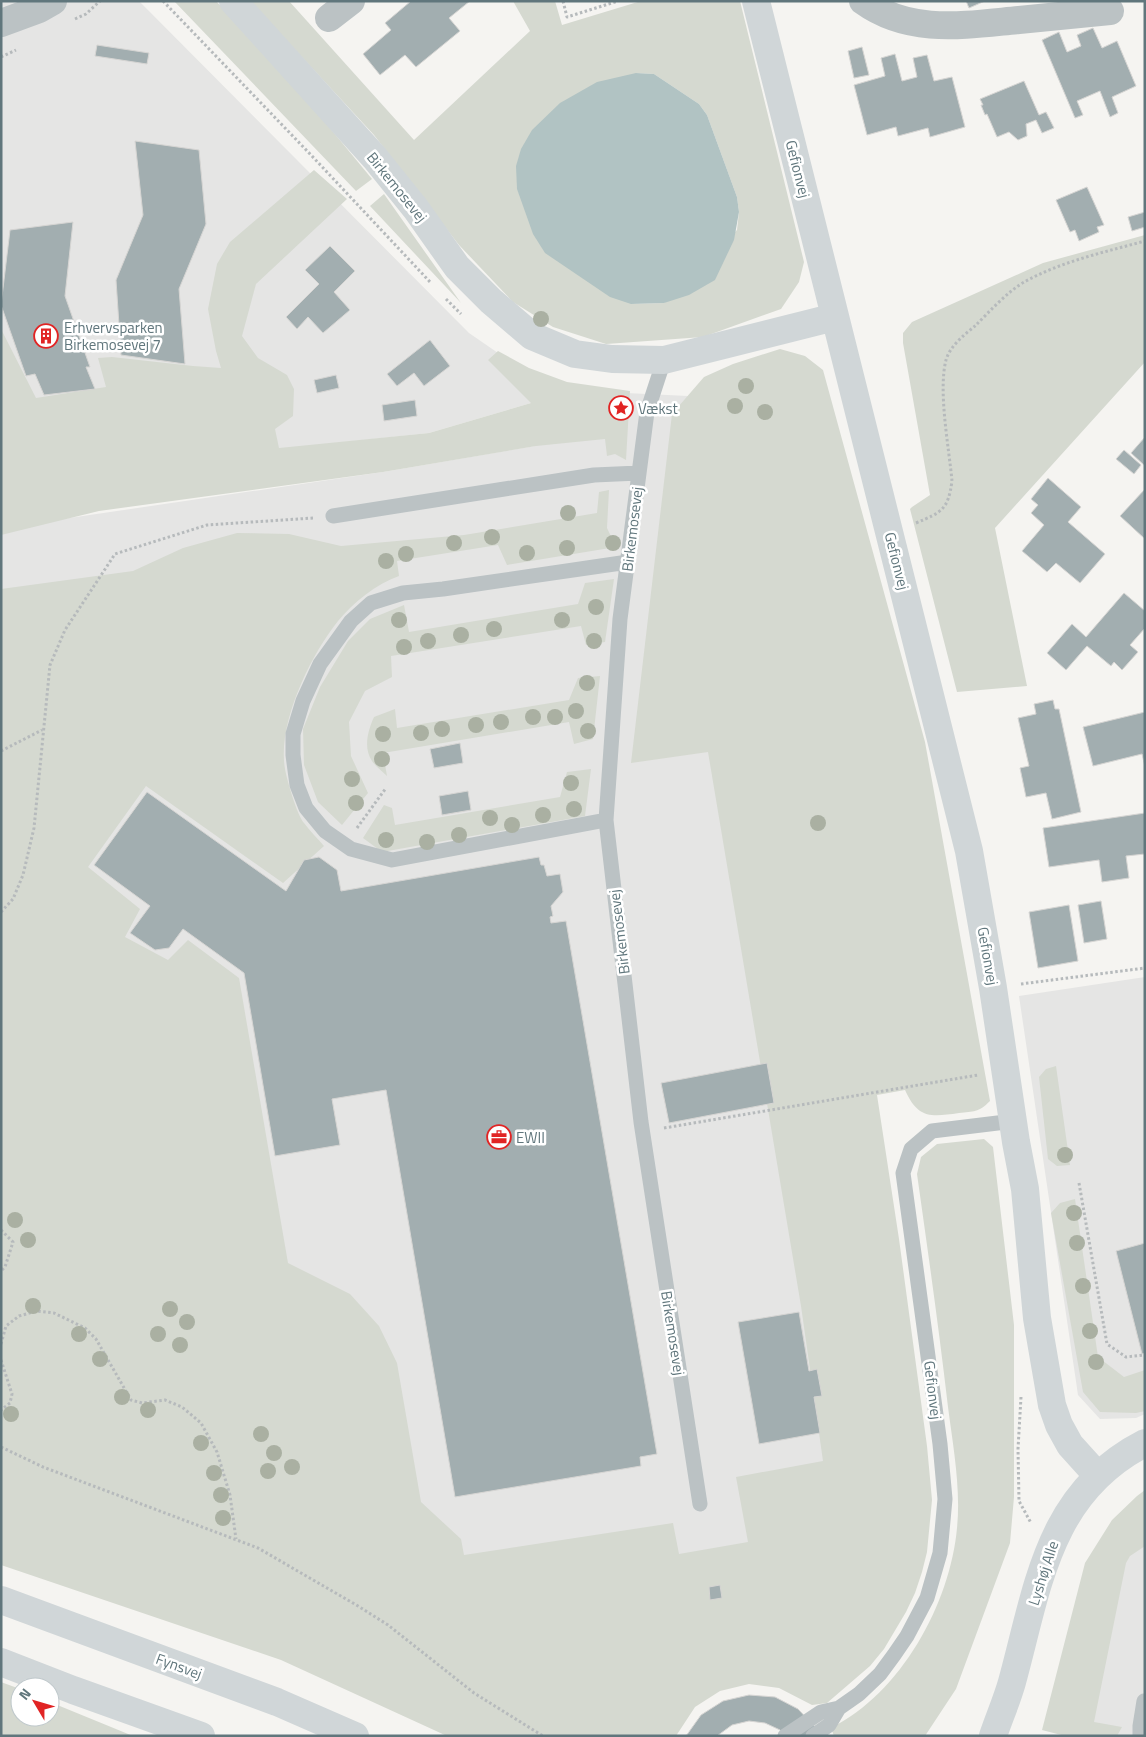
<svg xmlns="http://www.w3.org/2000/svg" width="1146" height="1737" viewBox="0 0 1146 1737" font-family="'Titillium Web',sans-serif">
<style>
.built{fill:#e5e5e4}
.green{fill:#d5d9d0;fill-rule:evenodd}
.water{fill:#b1c3c3}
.building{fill:#a2aeb0;stroke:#d6d5d3}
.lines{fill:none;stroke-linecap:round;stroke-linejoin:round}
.path{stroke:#b6babc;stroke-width:3;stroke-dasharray:2.5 2.5;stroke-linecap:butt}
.lane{stroke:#bbc2c4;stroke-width:15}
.street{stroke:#bbc2c4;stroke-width:28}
.secondary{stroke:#d0d6d8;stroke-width:28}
.tree{fill:#aab0a2}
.labels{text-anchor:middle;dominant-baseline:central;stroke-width:5;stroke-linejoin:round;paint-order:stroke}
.street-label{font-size:15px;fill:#60767c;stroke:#fff}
.poi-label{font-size:15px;fill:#60767c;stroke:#fff;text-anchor:start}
</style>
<rect width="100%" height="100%" fill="#f5f4f1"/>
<path class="built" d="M 1,1 L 139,1 L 469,333 L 517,366 L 564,383 L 626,393 L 688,396 L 864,1452 L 589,1701 L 219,1304 L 1,665 L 1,528 L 383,472 L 535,446 L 531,403 L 429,433 L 1,478 Z
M 1145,977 L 1145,1414 L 1136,1418 L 1100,1419 L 1078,1395 L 1019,996 Z
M 1145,1534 L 1145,1736 L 1072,1736 L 1116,1552 Z"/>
<path class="green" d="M 174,1 L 216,1 L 287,76 L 372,179 L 356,191 Z
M 250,1 L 289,1 L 414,140 L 530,31 L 513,1 L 555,1 L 562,25 L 641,1 L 740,1 L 804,262 L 799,282 L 781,309 L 703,337 L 606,344 L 553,327 L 513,302 L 459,245 L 374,135 ZM 636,73 L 654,74 L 699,104 L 707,115 L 737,197 L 739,212 L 737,230 L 664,303 L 631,304 Z
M 314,170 L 347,199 L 256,284 L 242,336 L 258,358 L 287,375 L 294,389 L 293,416 L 275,429 L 279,448 L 429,433 L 531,403 L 488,360 L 498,351 L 529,368 L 567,382 L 630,391 L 626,460 L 615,454 L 607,456 L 605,439 L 536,446 L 383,472 L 99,511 L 1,535 L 1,329 L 36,398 L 106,387 L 98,358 L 112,357 L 193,366 L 221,368 L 216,351 L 208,309 L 217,264 L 230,242 Z
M 384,194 L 461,303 L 370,206 Z
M 1145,235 L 1145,362 L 995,528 L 1027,686 L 957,692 L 910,509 L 912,507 L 930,495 L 903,343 L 903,333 L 912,322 L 1043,263 Z
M 780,349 L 805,356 L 823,370 L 925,742 L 990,1101 C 978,1113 974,1111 959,1113 C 931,1117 918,1119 905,1090 L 877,1095 L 899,1239 L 927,1446 L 932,1500 L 927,1552 L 922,1572 L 915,1593 L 906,1612 L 884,1649 L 870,1666 L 827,1703 L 812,1705 L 779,1688 L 749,1684 L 720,1691 L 695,1707 L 676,1736 L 447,1736 L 281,1660 L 1,1565 L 1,589 L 133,571 L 183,548 L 237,533 L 289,534 L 341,546 L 464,535 L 597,513 L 599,492 L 609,490 L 607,528 L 616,547 L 507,565 L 498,545 L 397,561 L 399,576 C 376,584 354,602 338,621 C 310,656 277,724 285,769 C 287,780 297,815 304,823 C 310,831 318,839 324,846 L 283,883 L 146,786 L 88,867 L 140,909 L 125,937 L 168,960 L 188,940 L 239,978 L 288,1263 L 350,1294 L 379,1326 L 397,1363 L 421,1502 L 461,1539 L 464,1555 L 673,1523 L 679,1554 L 748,1542 L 736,1477 L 823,1461 L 801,1306 L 708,752 L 631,763 L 672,414 L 704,377 L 733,364 Z
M 614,579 L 605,642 L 586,645 L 581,626 L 391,656 L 392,677 L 365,691 L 349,722 L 351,756 L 368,793 L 342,825 L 318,802 L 304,765 L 303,729 L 320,687 L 348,641 L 370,619 L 404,605 L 409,632 L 578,604 L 585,583 Z
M 600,676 L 593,739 L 574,744 L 569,722 L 383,753 L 387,776 C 382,771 375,766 372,761 C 363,748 368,730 374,717 L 395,709 L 397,728 L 569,700 L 578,678 Z
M 591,769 L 585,816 L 382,852 L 363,838 L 384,805 L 392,808 L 395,825 L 560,797 L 567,772 Z
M 1056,1066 L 1070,1165 L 1057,1166 L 1048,1159 L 1039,1077 L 1046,1069 Z
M 984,1139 L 993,1147 L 1014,1325 L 1014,1497 L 1010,1543 L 956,1689 L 925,1736 L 834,1736 L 831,1728 C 901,1693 950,1604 957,1528 C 961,1488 953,1446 948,1407 C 939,1329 928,1252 917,1174 L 921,1157 L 937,1144 Z
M 1075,1199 L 1098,1357 L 1124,1377 L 1145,1370 L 1145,1411 L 1136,1413 L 1100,1412 L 1083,1392 L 1051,1213 L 1060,1203 Z
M 1145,1490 L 1145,1546 L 1130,1556 L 1126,1563 L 1094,1722 L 1122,1727 L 1117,1736 L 1065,1736 L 1042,1730 L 1085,1563 L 1112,1520 L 1137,1496 Z
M 1,1682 L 20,1689 L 20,1717 L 50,1717 L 50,1702 L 133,1736 L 1,1736 Z"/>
<path class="water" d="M 636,73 L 654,74 L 699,104 L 707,115 L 737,197 L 739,212 L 734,240 L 715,280 L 689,295 L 664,303 L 631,304 L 610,297 L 545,253 L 533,234 L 517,189 L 516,166 L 521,149 L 532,130 L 560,103 L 597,82 Z"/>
<path class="building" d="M 411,1 L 470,1 L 449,18 L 460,31 L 416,67 L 405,55 L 380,75 L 363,54 L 391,30 L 385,23 Z
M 966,1 L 985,1 L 969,8 Z
M 1093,28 L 1102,48 L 1117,41 L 1136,86 L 1112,97 L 1118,113 L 1110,117 L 1100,91 L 1077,101 L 1083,115 L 1075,118 L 1042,40 L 1059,32 L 1067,52 L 1081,46 L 1077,35 Z
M 97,45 L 149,53 L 147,64 L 95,56 Z
M 862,47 L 869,75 L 854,78 L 848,51 Z
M 895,54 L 902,81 L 917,77 L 913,58 L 927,55 L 934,81 L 952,77 L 965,127 L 930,137 L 928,128 L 898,136 L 896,127 L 867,135 L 854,85 L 885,76 L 881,58 Z
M 1024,81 L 1039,115 L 1046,112 L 1054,128 L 1042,133 L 1036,120 L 1026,124 L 1027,136 L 1018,140 L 1009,132 L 997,137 L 987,114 L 985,115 L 981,105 L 983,105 L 980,99 Z
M 135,141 L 199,150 L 206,224 L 179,289 L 185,364 L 121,355 L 116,280 L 143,215 Z
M 1087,187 L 1104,225 L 1097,227 L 1099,232 L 1079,241 L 1075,230 L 1070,232 L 1056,200 Z
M 1145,212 L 1145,227 L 1132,231 L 1128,217 Z
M 73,222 L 65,296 L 90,367 L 86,367 L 95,389 L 44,395 L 35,374 L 26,376 L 1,305 L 10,230 Z
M 330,246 L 355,271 L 334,292 L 350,310 L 323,333 L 308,317 L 297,329 L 286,317 L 319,284 L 305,270 Z
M 430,340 L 450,366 L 424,386 L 414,373 L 397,386 L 387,374 Z
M 336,375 L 339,388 L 317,393 L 314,380 Z
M 415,400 L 417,416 L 384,421 L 382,405 Z
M 1145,437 L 1145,466 L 1131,453 Z
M 1124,450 L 1141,465 L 1134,474 L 1116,459 Z
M 1048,478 L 1081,507 L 1068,522 L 1105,554 L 1080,583 L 1056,563 L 1047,572 L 1022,551 L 1044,525 L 1031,513 L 1038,505 L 1031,499 Z
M 1145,489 L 1145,539 L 1120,516 Z
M 1124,593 L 1145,611 L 1145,628 L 1130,645 L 1138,652 L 1122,670 L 1114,662 L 1111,666 L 1087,646 L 1066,670 L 1047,653 L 1072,624 L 1086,637 Z
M 1053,700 L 1055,709 L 1059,709 L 1081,812 L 1052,819 L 1046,793 L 1026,797 L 1020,768 L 1029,766 L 1018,718 L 1036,714 L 1034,704 Z
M 1145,712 L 1145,767 L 1142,754 L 1093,766 L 1083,727 Z
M 460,743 L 463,763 L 434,768 L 430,749 Z
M 468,791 L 471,810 L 442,815 L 439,796 Z
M 147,792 L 286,891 L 304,860 L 319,857 L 337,870 L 341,891 L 539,857 L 541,865 L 544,865 L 547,876 L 560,874 L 563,892 L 551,906 L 553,916 L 550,917 L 551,923 L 566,921 L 657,1454 L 640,1457 L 641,1466 L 455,1497 L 386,1090 L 332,1099 L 340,1145 L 275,1156 L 244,973 L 183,929 L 169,948 L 155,950 L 130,933 L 150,906 L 94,865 Z
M 1145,813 L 1145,854 L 1126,856 L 1129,878 L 1102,882 L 1099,860 L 1049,867 L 1043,828 Z
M 1101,901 L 1107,939 L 1084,943 L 1078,905 Z
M 1069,905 L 1078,961 L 1038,968 L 1029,912 Z
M 767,1063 L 774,1103 L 669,1123 L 661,1083 Z
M 1145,1243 L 1145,1353 L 1142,1354 L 1116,1251 Z
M 799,1312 L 809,1371 L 817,1369 L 822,1396 L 814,1397 L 820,1433 L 759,1444 L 738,1322 Z
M 720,1585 L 722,1598 L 710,1600 L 709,1587 Z
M 749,1695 L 775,1697 L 798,1709 L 816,1728 L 819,1736 L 785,1736 L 780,1730 L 765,1723 L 749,1721 L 732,1725 L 717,1736 L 686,1736 L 701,1715 L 723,1701 Z"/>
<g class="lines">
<path class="path" d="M 163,1 L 311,155 L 431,283
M 563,1 L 567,17 L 618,1
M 75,19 L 86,14 L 100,1
M 1,57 L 16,50
M 446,299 L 461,314
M 916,523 C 942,512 948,510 952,481 C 949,448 938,391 946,360 C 950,346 964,335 975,326 C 989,312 1009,290 1026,281 C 1063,261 1105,252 1145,241
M 1,751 L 42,730
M 357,828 L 386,788
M 1,912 L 13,899 L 23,875 L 34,828 L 50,665 L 65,630 L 115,554 L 207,525 L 313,518
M 1021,984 L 1145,968
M 664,1128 L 978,1075
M 1079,1183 L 1107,1344 L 1126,1357 L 1145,1355
M 1,1230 L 13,1242 L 5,1267 L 1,1271
M 1,1344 L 6,1326 L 19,1316 L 37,1311 L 54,1313 L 85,1328 L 96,1339 L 131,1400 L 142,1403 L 165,1400 L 182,1407 L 201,1423 L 217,1452 L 230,1495 L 236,1539
M 1,1360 L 12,1394 L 10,1403 L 1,1410
M 1021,1397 L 1018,1449 L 1019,1501 L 1031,1523
M 1,1447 L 43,1467 L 258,1548 L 358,1606 L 388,1625 L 474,1693 L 543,1736"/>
<path class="lane" d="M 664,360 L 647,412 L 620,619 L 606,820 L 641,1122 L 700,1504
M 333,516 L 594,475 L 639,473
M 606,820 L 392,860 L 351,849 L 325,831 L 306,808 L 297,785 L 293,755 L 293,734 L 303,701 L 320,664 L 351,621 L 371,603 L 403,593 L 443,589 L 628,562
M 785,1736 L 821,1712 L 839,1708
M 813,1736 L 829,1725 L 839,1708 L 859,1694 L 880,1674 L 894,1655 L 907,1636 L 927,1598 L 940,1553 L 945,1499 L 940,1444 L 903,1173 L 911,1149 L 932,1131 L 1014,1121
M 1140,1736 L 1140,1726 L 1144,1701"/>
<path class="street" d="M 863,1 C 910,35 965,25 1019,20 C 1049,17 1080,14 1110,11
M 329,18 L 351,1
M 1,23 L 39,9 L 53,1"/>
<path class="secondary" d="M 233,1 L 375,158 L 416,209 L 457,267 L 491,301 L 532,336 L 575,354 L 612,359 L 664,360 L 835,317
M 756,1 L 969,851 L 993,988 L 1016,1142 L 1025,1189 L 1037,1318 L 1052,1405 L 1059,1425 L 1070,1445 L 1098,1476
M 1,1600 L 277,1702 L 355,1736
M 1,1662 L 73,1690 L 201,1736
M 993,1736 C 999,1718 1007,1700 1012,1682 C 1038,1588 1047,1493 1145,1443"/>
</g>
<g class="tree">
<circle cx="541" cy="319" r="8"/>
<circle cx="746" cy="386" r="8"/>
<circle cx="735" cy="406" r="8"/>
<circle cx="765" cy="412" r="8"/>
<circle cx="568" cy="513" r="8"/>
<circle cx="492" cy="537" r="8"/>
<circle cx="454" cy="543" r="8"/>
<circle cx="613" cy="543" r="8"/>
<circle cx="567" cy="548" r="8"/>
<circle cx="527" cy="553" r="8"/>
<circle cx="406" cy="554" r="8"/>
<circle cx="386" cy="561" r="8"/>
<circle cx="596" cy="607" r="8"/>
<circle cx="399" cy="620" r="8"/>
<circle cx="562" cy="620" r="8"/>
<circle cx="494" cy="629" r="8"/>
<circle cx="461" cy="635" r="8"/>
<circle cx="428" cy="641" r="8"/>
<circle cx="594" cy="641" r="8"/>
<circle cx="404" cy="647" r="8"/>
<circle cx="587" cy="683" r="8"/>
<circle cx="576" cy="711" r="8"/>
<circle cx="533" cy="717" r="8"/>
<circle cx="555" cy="717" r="8"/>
<circle cx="501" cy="722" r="8"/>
<circle cx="476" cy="725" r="8"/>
<circle cx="442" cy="729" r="8"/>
<circle cx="588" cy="731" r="8"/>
<circle cx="421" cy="733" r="8"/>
<circle cx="383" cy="734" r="8"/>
<circle cx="382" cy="759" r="8"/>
<circle cx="352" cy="779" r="8"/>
<circle cx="571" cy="783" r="8"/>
<circle cx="356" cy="803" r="8"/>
<circle cx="574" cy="809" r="8"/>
<circle cx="543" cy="815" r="8"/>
<circle cx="490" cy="818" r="8"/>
<circle cx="818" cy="823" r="8"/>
<circle cx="512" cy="825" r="8"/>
<circle cx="459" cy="835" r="8"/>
<circle cx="386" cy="840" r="8"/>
<circle cx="427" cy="842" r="8"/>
<circle cx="1065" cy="1155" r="8"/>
<circle cx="1074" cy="1213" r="8"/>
<circle cx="15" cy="1220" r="8"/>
<circle cx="28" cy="1240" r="8"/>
<circle cx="1077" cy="1243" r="8"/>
<circle cx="1083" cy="1286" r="8"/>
<circle cx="33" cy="1306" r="8"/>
<circle cx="170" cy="1309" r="8"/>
<circle cx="187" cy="1322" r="8"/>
<circle cx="1090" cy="1331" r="8"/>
<circle cx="79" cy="1334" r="8"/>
<circle cx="158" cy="1334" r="8"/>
<circle cx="180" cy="1345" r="8"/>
<circle cx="100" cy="1359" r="8"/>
<circle cx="1096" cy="1362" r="8"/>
<circle cx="122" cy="1397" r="8"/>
<circle cx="148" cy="1410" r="8"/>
<circle cx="11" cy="1414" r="8"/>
<circle cx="261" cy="1434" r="8"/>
<circle cx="201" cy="1443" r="8"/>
<circle cx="274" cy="1453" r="8"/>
<circle cx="292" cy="1467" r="8"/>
<circle cx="268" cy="1471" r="8"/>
<circle cx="214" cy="1473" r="8"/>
<circle cx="221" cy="1495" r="8"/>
<circle cx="223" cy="1518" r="8"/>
</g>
<defs>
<g id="building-ring" transform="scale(1.25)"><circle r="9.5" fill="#fff" stroke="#e12424" stroke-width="1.5"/><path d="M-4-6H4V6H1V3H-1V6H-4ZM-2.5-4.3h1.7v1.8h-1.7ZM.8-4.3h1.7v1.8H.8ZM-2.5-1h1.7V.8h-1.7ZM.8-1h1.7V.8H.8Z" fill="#e12424"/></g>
<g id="sight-ring" transform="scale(1.25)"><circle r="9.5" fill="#fff" stroke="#e12424" stroke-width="1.5"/><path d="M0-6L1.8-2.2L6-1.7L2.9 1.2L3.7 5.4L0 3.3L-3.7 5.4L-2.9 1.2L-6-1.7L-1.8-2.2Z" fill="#e12424"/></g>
<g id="office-ring" transform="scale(1.25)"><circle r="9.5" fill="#fff" stroke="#e12424" stroke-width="1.5"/><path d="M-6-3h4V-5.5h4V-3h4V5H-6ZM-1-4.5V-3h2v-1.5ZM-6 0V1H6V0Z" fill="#e12424"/></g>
</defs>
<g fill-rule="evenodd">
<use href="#building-ring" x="46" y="336"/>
<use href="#sight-ring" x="621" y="408"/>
<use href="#office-ring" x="499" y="1137"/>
</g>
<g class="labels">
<g class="street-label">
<text transform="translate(798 169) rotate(76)">Gefionvej</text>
<text transform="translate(397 187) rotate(51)">Birkemosevej</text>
<text transform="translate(632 529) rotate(-83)">Birkemosevej</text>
<text transform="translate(897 561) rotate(76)">Gefionvej</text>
<text transform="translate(619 932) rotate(-97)">Birkemosevej</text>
<text transform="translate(988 956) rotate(80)">Gefionvej</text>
<text transform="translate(673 1333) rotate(81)">Birkemosevej</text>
<text transform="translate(933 1390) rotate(83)">Gefionvej</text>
<text transform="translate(1043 1573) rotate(-72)">Lyshøj Alle</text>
<text transform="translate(179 1666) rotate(20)">Fynsvej</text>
</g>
<g class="poi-label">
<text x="64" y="327">Erhvervsparken<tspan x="64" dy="17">Birkemosevej 7</tspan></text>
<text x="638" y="408">Vækst</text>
<text x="516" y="1137">EWII</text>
</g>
</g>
<rect width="1146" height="1737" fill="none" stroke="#60767c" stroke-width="5"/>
<g transform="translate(35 1702) rotate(308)"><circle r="24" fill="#ffffff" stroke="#bfc8cb"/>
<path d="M0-4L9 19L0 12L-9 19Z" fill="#e12424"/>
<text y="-8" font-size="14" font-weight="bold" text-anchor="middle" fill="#60767c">N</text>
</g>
</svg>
